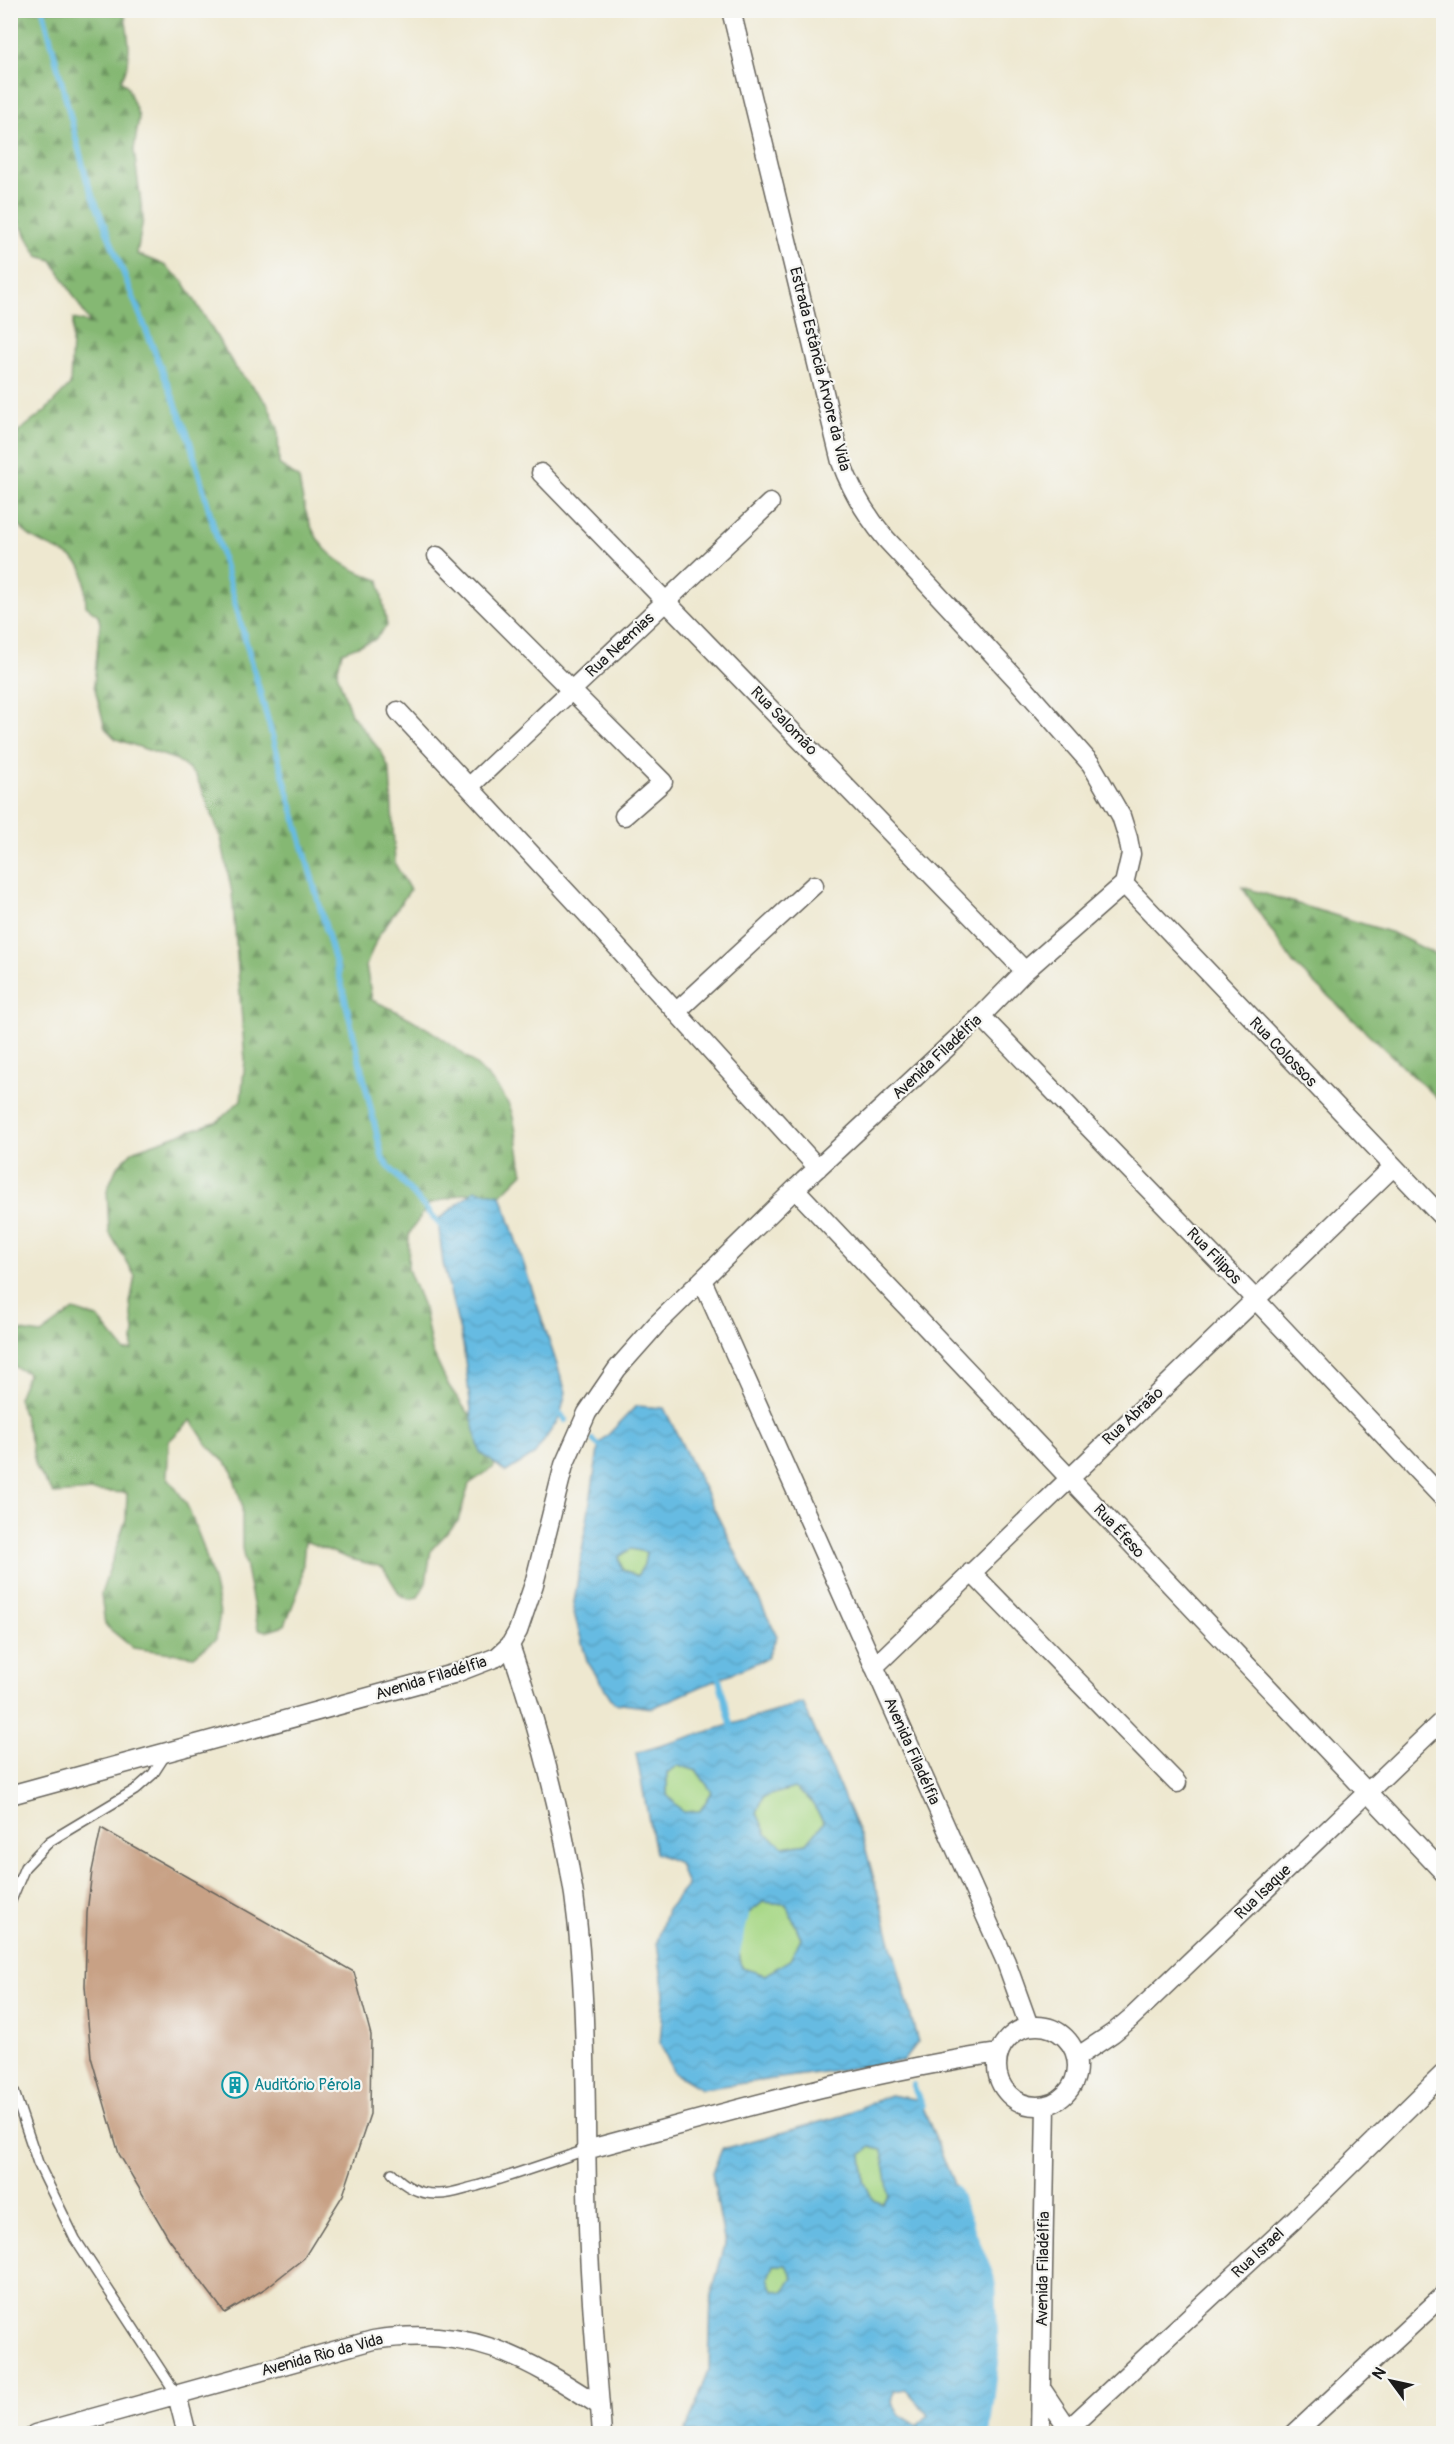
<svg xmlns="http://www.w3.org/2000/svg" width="1454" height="2444" viewBox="0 0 1454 2444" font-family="Pangolin,sans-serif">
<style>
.forest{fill:url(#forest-firs);stroke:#506a48;stroke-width:1.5}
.garden{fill:#a7d886;stroke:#627a51;stroke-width:1.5}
.water{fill:url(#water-waves);stroke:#416c7f;stroke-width:1.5;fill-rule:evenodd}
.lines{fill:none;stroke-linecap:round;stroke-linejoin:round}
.stream{stroke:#66bbe2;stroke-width:6}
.building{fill:#c8a185}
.service-casing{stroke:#66635b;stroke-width:12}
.minor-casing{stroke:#66635b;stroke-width:21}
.service{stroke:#fff;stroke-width:9}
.minor{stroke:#fff;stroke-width:18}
.labels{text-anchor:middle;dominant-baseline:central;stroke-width:4.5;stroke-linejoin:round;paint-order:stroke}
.street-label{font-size:16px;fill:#1c1c1c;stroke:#f6f6f2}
.culture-label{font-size:16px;fill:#0d838f;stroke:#f6f6f2;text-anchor:start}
</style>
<defs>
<pattern id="forest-firs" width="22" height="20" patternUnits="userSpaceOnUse" patternTransform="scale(1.5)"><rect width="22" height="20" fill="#85b873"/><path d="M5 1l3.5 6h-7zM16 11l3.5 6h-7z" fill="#6c955e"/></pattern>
<pattern id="water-waves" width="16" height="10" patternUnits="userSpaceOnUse" patternTransform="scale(1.5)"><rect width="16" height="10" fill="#66bbe2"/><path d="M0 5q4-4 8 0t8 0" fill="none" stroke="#58a0c1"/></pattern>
</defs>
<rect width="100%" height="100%" fill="#f6f6f2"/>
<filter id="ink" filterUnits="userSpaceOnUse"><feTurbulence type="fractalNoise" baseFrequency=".0167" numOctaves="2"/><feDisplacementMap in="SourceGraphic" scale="12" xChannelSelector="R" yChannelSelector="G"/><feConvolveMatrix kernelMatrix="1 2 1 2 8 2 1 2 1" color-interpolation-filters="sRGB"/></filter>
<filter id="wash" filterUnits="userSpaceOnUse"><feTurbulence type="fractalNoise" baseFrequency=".008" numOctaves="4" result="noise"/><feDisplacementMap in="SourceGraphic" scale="24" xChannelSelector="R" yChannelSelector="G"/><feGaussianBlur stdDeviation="1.35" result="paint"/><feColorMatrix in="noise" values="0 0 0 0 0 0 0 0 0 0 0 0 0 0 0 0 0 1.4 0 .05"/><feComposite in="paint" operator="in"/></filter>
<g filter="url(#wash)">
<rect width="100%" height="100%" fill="#eee8d0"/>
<path class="forest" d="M 11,11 L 124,11 C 128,32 134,60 121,80 L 127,86 L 139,117 L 134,150 L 143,219 L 137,254 L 164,265 L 183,281 L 235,367 L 267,403 L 278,429 L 279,464 L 299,479 C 308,538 323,560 379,580 L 387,626 L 374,640 L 342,652 L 337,673 L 351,714 L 382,753 L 390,771 L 395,864 L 410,890 L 377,938 L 366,966 L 372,1000 C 418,1019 484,1060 509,1105 C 516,1118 519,1157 523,1173 L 501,1195 L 466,1193 L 429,1204 L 409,1234 L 408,1269 L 424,1309 L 432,1351 L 447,1383 L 465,1409 L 487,1431 L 494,1467 L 469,1484 L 458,1521 L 431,1550 L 426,1583 L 418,1597 L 410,1599 L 400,1595 L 383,1567 L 350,1559 L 305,1541 L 301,1584 L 285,1625 L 266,1631 L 258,1629 L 242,1548 L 242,1505 L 231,1468 L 209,1447 L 191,1420 L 169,1441 L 167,1476 L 186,1503 L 202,1543 L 213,1580 L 220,1613 L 216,1639 L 194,1656 L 133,1648 L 105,1625 L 101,1594 L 126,1519 L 127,1493 L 92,1491 L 54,1494 L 36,1468 L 29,1434 L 18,1398 L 28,1373 C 24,1371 17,1369 14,1366 C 6,1358 11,1338 15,1330 L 41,1334 L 74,1310 L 98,1318 L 125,1351 L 132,1350 L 134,1331 L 130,1303 L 135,1276 L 109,1232 L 107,1190 L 117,1167 L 134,1150 L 218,1121 L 241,1100 L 245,1060 L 232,893 L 221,838 L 196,776 L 177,760 L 116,739 L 105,728 L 94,685 L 100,623 L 98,615 L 86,606 C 85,596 86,578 82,569 C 72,548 30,547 18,523 C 10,507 7,481 11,463 C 13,452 18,444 18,432 L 45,411 L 70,385 L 73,319 L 90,323 L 52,260 L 38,256 L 11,208 Z
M 1242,887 L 1393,933 L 1443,958 L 1443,1104 L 1293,963 Z"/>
<path class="garden" d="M 631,1549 L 646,1552 L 644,1565 L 637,1576 L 622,1569 L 619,1557 Z
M 679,1765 L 697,1771 L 712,1792 L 700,1811 L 683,1812 L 667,1795 L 667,1773 Z
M 794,1788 L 810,1800 L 824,1822 L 807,1843 L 784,1847 L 766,1834 L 757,1813 L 763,1797 Z
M 763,1902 L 786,1904 L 801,1938 L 790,1960 L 765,1975 L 742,1968 L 737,1944 L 745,1916 Z
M 870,2147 L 882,2150 L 890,2196 L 882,2204 L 873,2200 L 864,2181 L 862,2154 Z
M 773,2265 L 787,2265 L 793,2278 L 784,2293 L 773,2290 L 767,2278 Z"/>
<path class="water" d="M 475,1190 L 501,1195 L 566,1392 L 560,1417 L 535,1454 L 506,1472 L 480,1452 L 472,1418 L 463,1344 L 443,1263 L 438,1220 Z
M 636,1406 L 664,1408 L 777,1636 L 767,1658 L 652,1708 L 614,1703 L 587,1661 L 573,1609 L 599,1444 ZM 631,1549 L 646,1552 L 644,1565 L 637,1576 L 622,1569 L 619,1557 Z
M 803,1703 L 865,1846 L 918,2042 L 903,2061 L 701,2089 L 674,2073 L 660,2043 L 664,1994 L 657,1942 L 667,1910 L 687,1886 L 679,1863 L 655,1853 L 636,1753 ZM 679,1765 L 697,1771 L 712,1792 L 700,1811 L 683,1812 L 667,1795 L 667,1773 ZM 794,1788 L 810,1800 L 824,1822 L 807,1843 L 784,1847 L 766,1834 L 757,1813 L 763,1797 ZM 763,1902 L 786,1904 L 801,1938 L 790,1960 L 765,1975 L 742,1968 L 737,1944 L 745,1916 Z
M 890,2095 L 920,2100 L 993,2281 L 996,2362 L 987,2433 L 685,2433 L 709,2370 L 711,2295 L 725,2245 L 712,2173 L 722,2149 L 838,2117 ZM 870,2147 L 882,2150 L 889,2196 L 882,2204 L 873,2200 L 864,2181 L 862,2154 ZM 773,2265 L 786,2265 L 793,2278 L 784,2292 L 773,2290 L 768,2278 ZM 905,2389 L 928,2415 L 918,2426 L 900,2415 L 892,2402 L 894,2391 Z"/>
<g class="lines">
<path class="stream" d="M 43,10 L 87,181 L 189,438 L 341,982 L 383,1160 L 442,1227
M 557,1411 L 565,1420
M 593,1440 L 603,1449
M 718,1675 L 733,1732
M 736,1956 L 746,1915 L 745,1907
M 913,2085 L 922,2106
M 955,2188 L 993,2281 L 996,2362 L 987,2434"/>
</g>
<g id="blocks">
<path class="building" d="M 101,1828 L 354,1972 L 371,2035 L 370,2114 L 343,2195 L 304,2258 L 266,2288 L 225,2313 L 169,2239 L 119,2154 L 91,2057 L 85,1986 L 87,1913 L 92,1871 Z"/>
</g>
</g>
<g filter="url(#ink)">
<use href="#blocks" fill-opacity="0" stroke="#66635b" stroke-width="1.5"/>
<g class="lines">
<g class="service-casing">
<path id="service" d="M 10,1903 L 25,1867 L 50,1841 L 135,1790 L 153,1774 L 166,1754
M 10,2080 L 38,2163 L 75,2239 L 177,2395
M 392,2173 C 404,2186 418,2194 436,2194 C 450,2195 464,2189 477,2186 C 514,2175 550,2162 586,2150"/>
</g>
<g class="minor-casing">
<path id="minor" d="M 541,473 L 1025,971
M 437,556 L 663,782 L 624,816
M 398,711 L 588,915 L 818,1168
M 469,787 L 770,503
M 1124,884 L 1444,1219
M 676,1012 L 814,885
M 981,1016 L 1256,1300 L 1444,1499
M 795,1189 L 1444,1873
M 702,1280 L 1006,1962 L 1029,2026
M 971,1572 L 1177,1783
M 510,1645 C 538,1727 561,1809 574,1895 C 589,2004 584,2116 588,2226 C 590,2295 597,2364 602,2434
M 874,1667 L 1393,1167
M 10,1795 L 453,1674 L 497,1657 L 510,1645 L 518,1631 L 534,1584 L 564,1465 L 587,1413 L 617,1369 L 656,1325 L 795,1189 L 981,1016 L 1025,971 L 1124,884 L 1131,854 L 1128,838 L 1121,816 L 1091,764 L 1017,680 L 886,539 C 866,515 852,492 841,462 L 731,10
M997 2066a40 40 0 1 1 80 0a40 40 0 1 1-80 0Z
M 1077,2057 L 1113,2033 L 1131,2018 L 1444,1719
M 586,2150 C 722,2114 859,2073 999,2053
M 1041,2388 L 1072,2434
M 177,2395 L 187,2434
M 35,2434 L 373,2340 C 469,2325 523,2356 600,2406
M 1040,2434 L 1046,2105
M 1063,2434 L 1296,2218 L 1444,2073
M 1294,2434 L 1444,2295"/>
</g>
<use href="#service" class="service"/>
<use href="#minor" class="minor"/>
</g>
</g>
<defs>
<g id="building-ring" transform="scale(1.35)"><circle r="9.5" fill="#f6f6f2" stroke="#0f9aa8" stroke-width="1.5"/><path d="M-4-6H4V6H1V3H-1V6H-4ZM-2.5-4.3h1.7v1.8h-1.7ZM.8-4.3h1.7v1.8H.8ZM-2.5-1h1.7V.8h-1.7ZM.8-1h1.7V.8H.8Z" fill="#0f9aa8"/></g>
</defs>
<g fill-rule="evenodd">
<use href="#building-ring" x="235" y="2085"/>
</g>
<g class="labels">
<g class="street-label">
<text transform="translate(820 369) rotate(76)">Estrada Estância Árvore da Vida</text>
<text transform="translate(620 645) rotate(-43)">Rua Neemias</text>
<text transform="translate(784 721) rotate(46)">Rua Salomão</text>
<text transform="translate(1283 1052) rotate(46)">Rua Colossos</text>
<text transform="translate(937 1057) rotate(-43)">Avenida Filadélfia</text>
<text transform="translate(1214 1256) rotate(46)">Rua Filipos</text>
<text transform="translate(1133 1416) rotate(-43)">Rua Abraão</text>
<text transform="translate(1119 1531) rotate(47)">Rua Éfeso</text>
<text transform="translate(431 1678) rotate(-17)">Avenida Filadélfia</text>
<text transform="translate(912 1751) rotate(66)">Avenida Filadélfia</text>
<text transform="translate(1263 1892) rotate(-44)">Rua Isaque</text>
<text transform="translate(1258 2253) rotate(-43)">Rua Israel</text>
<text transform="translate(1043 2269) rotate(-89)">Avenida Filadélfia</text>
<text transform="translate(322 2355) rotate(-15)">Avenida Rio da Vida</text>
</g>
<g class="culture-label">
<text x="254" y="2085">Auditório Pérola</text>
</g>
</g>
<rect width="1454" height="2444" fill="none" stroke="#f6f6f2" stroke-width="36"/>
<g transform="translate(1391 2381) rotate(303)" stroke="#f6f6f2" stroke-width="4.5" paint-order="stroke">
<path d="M0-4.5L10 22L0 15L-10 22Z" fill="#1c1c1c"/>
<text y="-9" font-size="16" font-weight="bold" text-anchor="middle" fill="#1c1c1c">N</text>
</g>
</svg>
